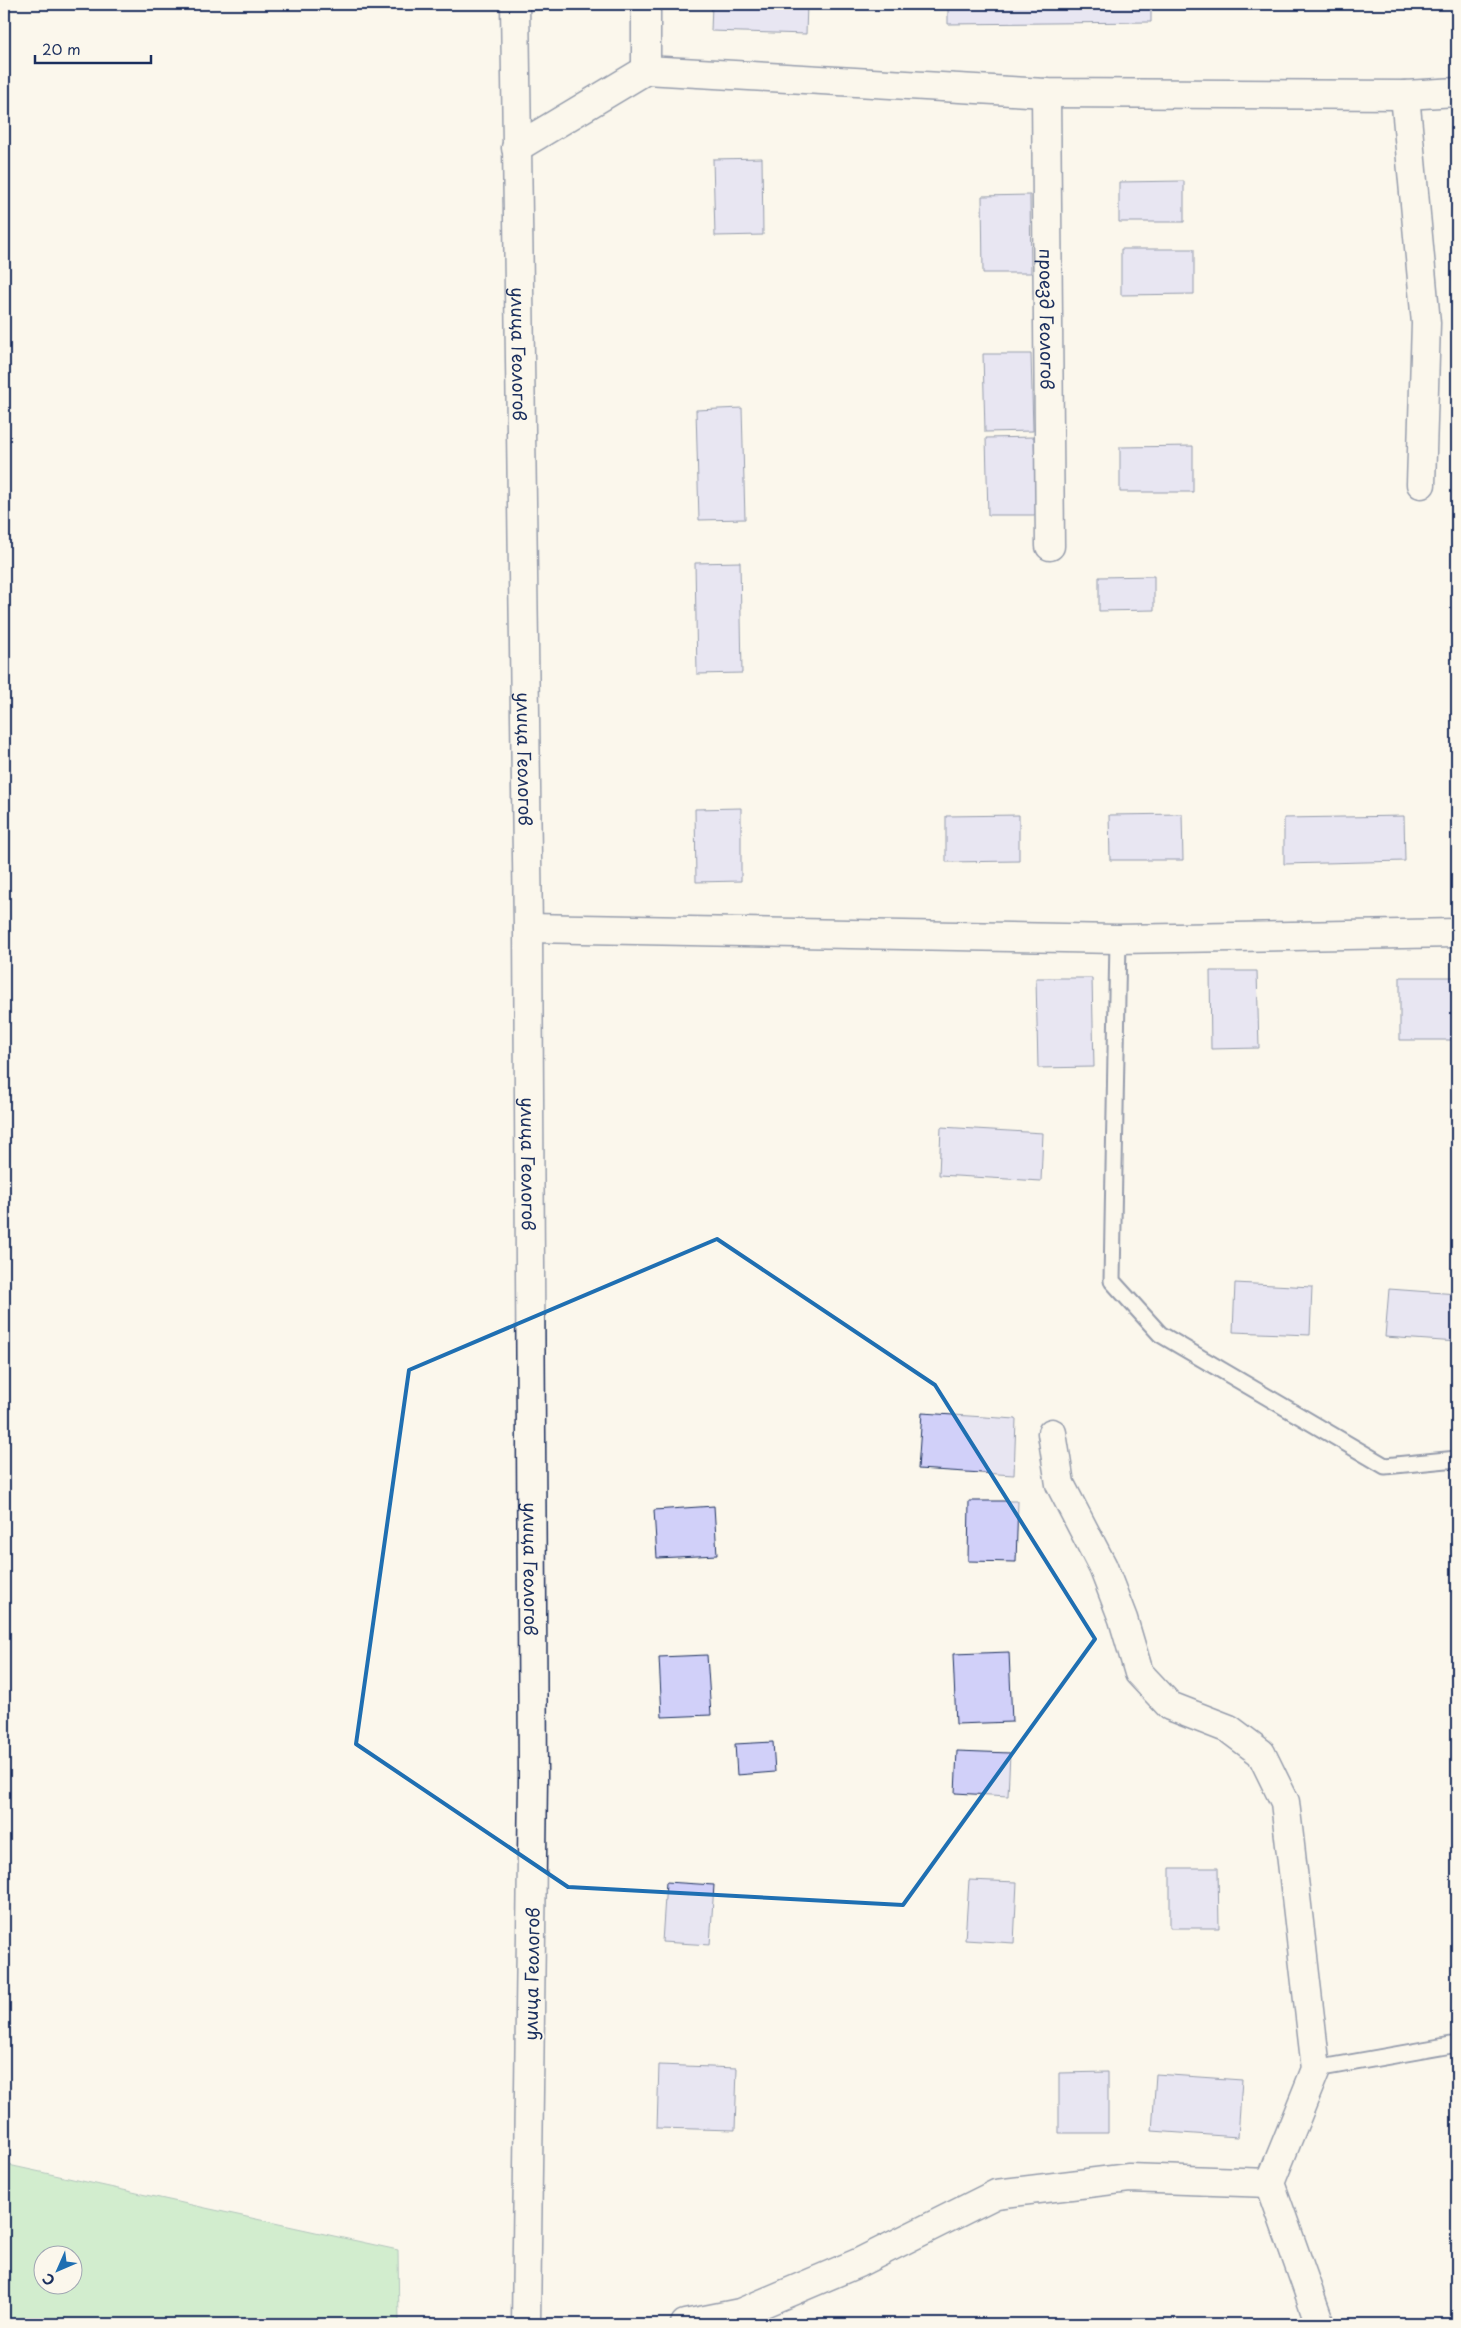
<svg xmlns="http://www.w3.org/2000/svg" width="1461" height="2328" viewBox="0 0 1461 2328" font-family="'Playpen Sans',sans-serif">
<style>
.green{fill:#a0e0a9;stroke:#5e8884;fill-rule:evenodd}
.building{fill:#d1d0f9;stroke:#1b2f5e}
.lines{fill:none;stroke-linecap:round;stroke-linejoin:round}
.lane-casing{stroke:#1b2f5e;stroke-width:19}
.street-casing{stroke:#1b2f5e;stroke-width:31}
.lane{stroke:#fbf7ec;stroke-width:15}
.street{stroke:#fbf7ec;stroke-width:28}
.marked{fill:none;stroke:#1f6fb2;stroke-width:4;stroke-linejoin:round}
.labels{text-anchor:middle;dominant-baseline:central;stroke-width:4;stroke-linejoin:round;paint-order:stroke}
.street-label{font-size:18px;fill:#1b2f5e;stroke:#fbf7ec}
</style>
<rect width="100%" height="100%" fill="#fbf7ec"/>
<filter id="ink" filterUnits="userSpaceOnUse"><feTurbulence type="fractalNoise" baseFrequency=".02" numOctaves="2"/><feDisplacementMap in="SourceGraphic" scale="10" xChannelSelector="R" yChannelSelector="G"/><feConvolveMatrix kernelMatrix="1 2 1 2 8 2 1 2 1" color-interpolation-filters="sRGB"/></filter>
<g filter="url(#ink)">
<path class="green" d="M 4,2164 L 398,2250 L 399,2324 L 4,2324 ZM 42,2256 L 72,2256 L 72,2286 L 42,2286 Z"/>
<path class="building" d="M 712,4 L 807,4 L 806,34 L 711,31 Z
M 948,4 L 1151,4 L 1151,22 L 948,24 Z
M 762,158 L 763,235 L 715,236 L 713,159 Z
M 1184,181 L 1184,222 L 1119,222 L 1119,182 Z
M 1030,195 L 1031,273 L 983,273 L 982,196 Z
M 1121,249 L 1194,249 L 1194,294 L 1121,295 Z
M 983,354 L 1031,354 L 1033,431 L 985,432 Z
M 742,408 L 745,519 L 699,520 L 696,410 Z
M 1034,437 L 1036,515 L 988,515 L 986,438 Z
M 1193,446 L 1193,492 L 1120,492 L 1120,447 Z
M 740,562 L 742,673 L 697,674 L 695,563 Z
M 1154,576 L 1154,610 L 1099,611 L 1099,577 Z
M 741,808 L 741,881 L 696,882 L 695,809 Z
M 1182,814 L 1183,860 L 1110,860 L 1109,815 Z
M 1019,815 L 1019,861 L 946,862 L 946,816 Z
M 1404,816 L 1405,861 L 1284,864 L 1284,818 Z
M 1210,971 L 1257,971 L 1259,1048 L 1211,1049 Z
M 1400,977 L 1457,977 L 1457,1040 L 1400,1040 Z
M 1036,978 L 1092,978 L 1094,1067 L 1038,1068 Z
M 941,1127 L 1043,1133 L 1041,1181 L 939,1175 Z
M 1235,1283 L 1312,1287 L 1310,1335 L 1233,1332 Z
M 1389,1289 L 1457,1294 L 1457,1342 L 1385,1337 Z
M 922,1413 L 1016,1419 L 1014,1475 L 918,1469 Z
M 969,1501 L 1018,1501 L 1016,1562 L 968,1561 Z
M 714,1506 L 717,1555 L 657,1558 L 654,1510 Z
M 1009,1652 L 1012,1722 L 956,1724 L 953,1654 Z
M 707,1655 L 711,1715 L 662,1717 L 659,1657 Z
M 773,1742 L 775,1772 L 737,1775 L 735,1744 Z
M 957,1751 L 1010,1753 L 1008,1796 L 955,1793 Z
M 1170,1868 L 1218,1868 L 1219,1928 L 1170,1928 Z
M 969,1880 L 1017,1882 L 1014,1943 L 965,1940 Z
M 666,1882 L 714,1885 L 710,1945 L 662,1942 Z
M 659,2065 L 737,2068 L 735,2130 L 657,2128 Z
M 1108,2072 L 1108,2133 L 1059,2133 L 1059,2073 Z
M 1156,2074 L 1242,2080 L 1238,2137 L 1152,2131 Z"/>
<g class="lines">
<g class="lane-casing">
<path id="lane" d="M 1118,939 L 1112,1281 L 1160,1334 L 1385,1466 L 1457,1459
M 1316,2069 L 1457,2044"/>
</g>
<g class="street-casing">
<g id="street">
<path id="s1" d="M 515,4 L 528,928 L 533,1778 L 526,2324"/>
<path d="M 646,4 L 646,70"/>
<path id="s2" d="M 1046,93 L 1050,546"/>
<path d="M 1405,95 L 1426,323 L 1421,484"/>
<path d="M 516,148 L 646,70 L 1046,93 L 1405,95 L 1457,92"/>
<path d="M 528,928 L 1118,939 L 1457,933"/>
<path d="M 1052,1433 L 1060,1484 L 1103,1567 L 1123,1619 L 1139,1673 L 1170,1706 L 1229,1729 L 1261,1753 L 1285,1802 L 1316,2069 L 1270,2183 L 1320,2324"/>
<path d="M 685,2324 L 740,2313 L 858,2263 L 996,2194 L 1129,2178 L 1270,2183"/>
</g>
</g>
<use href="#lane" class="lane"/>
<use href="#street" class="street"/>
</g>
</g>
<path d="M0 0H1461V2328H0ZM 717,1239 L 935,1385 L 1095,1639 L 903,1905 L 568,1887 L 356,1744 L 409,1370 Z" fill="#fbf7ec" fill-opacity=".55" fill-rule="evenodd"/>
<path class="marked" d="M 717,1239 L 935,1385 L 1095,1639 L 903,1905 L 568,1887 L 356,1744 L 409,1370 Z"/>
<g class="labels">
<g class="street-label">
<text stroke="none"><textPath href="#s2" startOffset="226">проезд Геологов</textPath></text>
<text stroke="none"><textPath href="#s1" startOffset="350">улица Геологов</textPath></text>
<text stroke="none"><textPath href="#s1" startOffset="755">улица Геологов</textPath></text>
<text stroke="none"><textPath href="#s1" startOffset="1160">улица Геологов</textPath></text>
<text stroke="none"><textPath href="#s1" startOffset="1565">улица Геологов</textPath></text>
<text transform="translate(531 1974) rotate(-89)">улица Геологов</text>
</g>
</g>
<rect width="1461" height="2328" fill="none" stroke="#fbf7ec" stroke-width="20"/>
<rect x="10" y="10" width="1441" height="2308" fill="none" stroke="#1b2f5e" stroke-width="2" filter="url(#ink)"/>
<g transform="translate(58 2270) rotate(225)"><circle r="24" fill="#fbf7ec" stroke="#a1a7b3"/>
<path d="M0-4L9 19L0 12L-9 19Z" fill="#1f6fb2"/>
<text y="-8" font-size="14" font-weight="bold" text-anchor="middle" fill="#1b2f5e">С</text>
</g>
<path d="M35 55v8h116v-8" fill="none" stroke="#1b2f5e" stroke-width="2.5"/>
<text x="42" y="55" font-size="15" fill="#1b2f5e" stroke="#fbf7ec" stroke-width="4" paint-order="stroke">20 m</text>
</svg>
